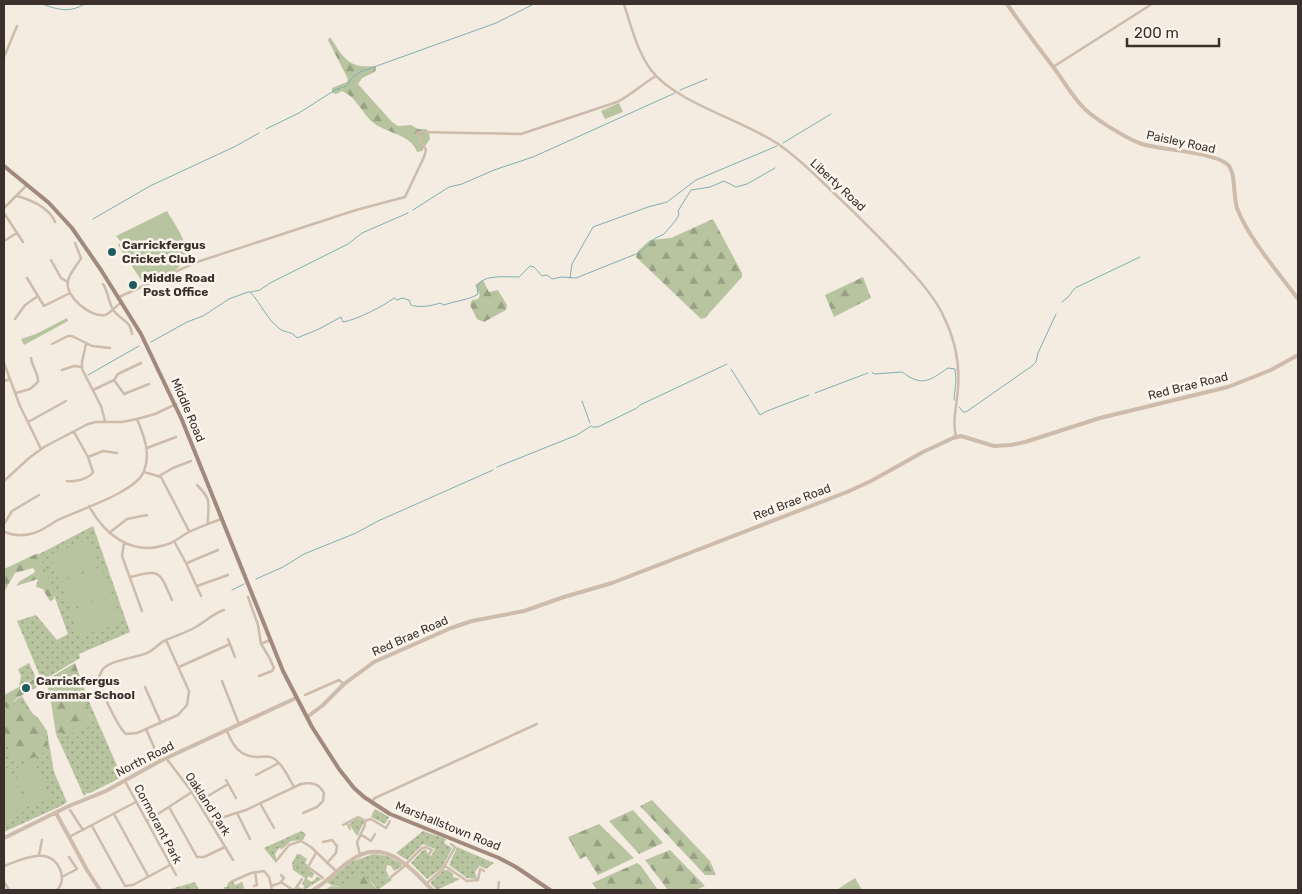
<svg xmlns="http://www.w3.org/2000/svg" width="1302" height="894" viewBox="0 0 1302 894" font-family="Rubik,sans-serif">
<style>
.green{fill:url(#green-dots)}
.forest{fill:url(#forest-firs)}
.pitch{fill:#b8c4a0}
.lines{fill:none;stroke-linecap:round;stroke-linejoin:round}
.stream{stroke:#7fb0b2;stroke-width:1}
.minor{stroke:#cdbbac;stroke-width:2.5}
.tertiary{stroke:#cdbbac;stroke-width:4}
.secondary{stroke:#a18a7d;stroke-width:4}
.poi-dot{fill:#1f5a5e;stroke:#fbf5ee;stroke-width:2}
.labels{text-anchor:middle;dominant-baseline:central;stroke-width:5;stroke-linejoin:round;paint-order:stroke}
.street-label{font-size:12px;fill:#3b302b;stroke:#fbf5ee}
.poi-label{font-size:12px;font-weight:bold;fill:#3b302b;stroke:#fbf5ee;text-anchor:start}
</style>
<defs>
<pattern id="green-dots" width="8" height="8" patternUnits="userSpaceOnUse" patternTransform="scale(1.25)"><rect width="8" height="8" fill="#b8c4a0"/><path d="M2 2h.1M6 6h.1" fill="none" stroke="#97a083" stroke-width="1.8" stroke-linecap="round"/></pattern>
<pattern id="forest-firs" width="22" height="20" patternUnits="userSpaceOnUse" patternTransform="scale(1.25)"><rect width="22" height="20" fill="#b8c4a0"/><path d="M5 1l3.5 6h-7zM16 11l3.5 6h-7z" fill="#97a083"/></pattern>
</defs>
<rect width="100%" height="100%" fill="#f4ebe1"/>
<path class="green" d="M 93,526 L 130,632 L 79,654 L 80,658 L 42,681 L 17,621 L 36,615 L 57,640 L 68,634 L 39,554 Z
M 29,663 L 36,678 L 19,686 L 21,676 L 18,669 Z
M 22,696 L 32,713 L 39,719 L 47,731 L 54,772 L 67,802 L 61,806 L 4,832 L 4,707 C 11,706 16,699 22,696 Z
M 90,704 L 122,777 L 90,793 L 87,793 L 84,796 L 56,734 L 92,722 L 84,706 Z
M 375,809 L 389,817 L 385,824 L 371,817 Z
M 357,818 L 362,820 L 364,822 L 357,836 L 349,824 Z
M 301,831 L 306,834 L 303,840 L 291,841 L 282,849 L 279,848 L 275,854 L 277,861 L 276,863 L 264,848 Z
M 423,831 L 446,839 L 444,843 L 452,848 L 442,868 L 427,879 L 411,863 L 423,850 L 426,849 L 427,853 L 431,856 L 435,849 L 423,844 L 407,860 L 396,853 Z
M 457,847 L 494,863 L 486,869 L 479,866 L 475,872 L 477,879 L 467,878 L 449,865 Z
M 297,854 L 300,854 L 307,859 L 305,863 L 307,864 L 307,867 L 314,874 L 312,878 L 308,876 L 307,879 L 312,882 L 317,877 L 322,879 L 304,890 L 296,890 L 299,887 L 303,889 L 304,886 L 302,884 L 305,878 L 293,870 L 292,863 Z
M 374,854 L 387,856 L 402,864 L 401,867 L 394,871 L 391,866 L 387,865 L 386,871 L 389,876 L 385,879 L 390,877 L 392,880 L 379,889 L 377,889 L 372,882 C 359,884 337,892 327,882 L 353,861 Z
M 444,870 L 448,870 L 453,874 L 453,877 L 460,879 L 437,890 L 431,884 L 431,882 Z
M 232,880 L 235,885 L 242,882 L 245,890 L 223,890 L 224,887 L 227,887 L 228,883 Z
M 195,882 L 199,890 L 167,890 Z"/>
<path class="forest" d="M 329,38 L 331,38 C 343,58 350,69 375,66 L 376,68 L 375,72 L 362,78 L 358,84 L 392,122 L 398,126 L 411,125 L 418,129 L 426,129 L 429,132 L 430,139 L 422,151 L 417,152 C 410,134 389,134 375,124 C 362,115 358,98 342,91 L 336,94 L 332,93 L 332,88 L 347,82 L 348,79 L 328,40 Z
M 713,219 L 742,273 L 742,277 L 705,318 L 701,319 L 636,257 L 638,251 L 650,240 L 671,238 Z
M 863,277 L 871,298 L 834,317 L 825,295 Z
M 483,280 L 489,292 L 498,290 L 507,305 L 506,310 L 484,322 L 477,319 L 470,305 L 472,300 L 478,299 L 480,295 L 475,285 Z
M 67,318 L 68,321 L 24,345 L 21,339 L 36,334 Z
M 36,554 L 39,554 L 54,593 L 54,599 L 51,601 L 49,600 L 43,589 L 36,587 L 38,579 L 16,586 L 20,581 L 34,573 L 35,571 L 33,568 L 15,573 L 4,592 L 4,569 Z
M 75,663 L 90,704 L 85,707 L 92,722 L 89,727 L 64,736 L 62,732 L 56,734 L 50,696 L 46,680 Z
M 38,677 L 41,685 L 17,698 L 8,707 L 4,707 L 4,695 Z
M 20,705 L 45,731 L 48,744 C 41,762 31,755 17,763 C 5,750 4,730 4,713 L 14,706 Z
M 652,800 L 710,861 L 716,875 L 705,875 L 640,806 Z
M 633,810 L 663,843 L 639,854 L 609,821 Z
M 599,824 L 634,858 L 598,875 L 586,856 L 580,859 L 568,837 Z
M 670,850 L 705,886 L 696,890 L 668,890 L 645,860 Z
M 637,863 L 641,866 L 658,890 L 597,890 L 592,883 Z
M 355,876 L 365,876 L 378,890 L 325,890 L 331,886 L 340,887 Z"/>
<path class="pitch" d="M 619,103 L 623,112 L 605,119 L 601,111 Z
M 167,211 C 177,229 199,254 175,270 C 164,277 154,279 141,280 L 118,245 L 121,242 L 116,236 Z
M 90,539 L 100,566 L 59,581 L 49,555 Z
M 101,567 L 111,594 L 70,609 L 60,583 Z
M 111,595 L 121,622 L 80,637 L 70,611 Z
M 34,761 L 51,798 L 30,807 L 14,770 Z
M 9,767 L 28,810 L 4,821 L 4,770 Z
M 855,878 L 862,890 L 839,890 L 838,889 Z"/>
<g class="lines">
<path class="stream" d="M 42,4 C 59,10 69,13 85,4
M 680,90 L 707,79
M 266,129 L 299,113 L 335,90 L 346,86 L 352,78 L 360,72 L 496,23 L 534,4
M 783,143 L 831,114
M 413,210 L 449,187 L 462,184 L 494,170 L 533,157 L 675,93
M 93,219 L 150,186 L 236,146 L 259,133
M 570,278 L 572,264 L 593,227 L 648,207 L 667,202 L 696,180 L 777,146
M 251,292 L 260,290 L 270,283 L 348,244 L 362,233 L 408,213
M 1062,302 L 1068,297 L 1075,288 L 1140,257
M 151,342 L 187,322 L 203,316 L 229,299 L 248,292 L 250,292 C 261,303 267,320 280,329 C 285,333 292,331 297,338 L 319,329 L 341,317 L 343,322 C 356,320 384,306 394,298 L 397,300 L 402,298 L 409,300 L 411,305 C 420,308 431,306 440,303 L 444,305 C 454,301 470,300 478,294 C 472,273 505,277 519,277 L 530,266 L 534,267 L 542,276 L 547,275 L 552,279 L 562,277 L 576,278 L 641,252 L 654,239 L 664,234 L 676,220 L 679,214 L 678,211 L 691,190 L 710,187 L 724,181 L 736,187 L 747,184 L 775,168
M 731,369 L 760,415 L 767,411 L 809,395
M 872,372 L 874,374 L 902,372 C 922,387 929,381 948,368 L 955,369 L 956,379 L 954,400
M 88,375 L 139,346
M 815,393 L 868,373
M 582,401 L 590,423
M 959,407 L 963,412 L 966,412 L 1032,366 L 1036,362 L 1038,353 L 1056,314
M 592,427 L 598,427 L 637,408 L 640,405 L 727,364
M 497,467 L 577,435 L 591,426
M 256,579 L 283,567 L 304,554 L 356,533 L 378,521 L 493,470
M 232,590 L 244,584"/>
<path class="minor" d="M 624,4 C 631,26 637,51 651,70 C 676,103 743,120 778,144 C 799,158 817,177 835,194 C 860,218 886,243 909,269 C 922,283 935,298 943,315 C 954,337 960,363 958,388 C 957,404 952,421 956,437
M 4,57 L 17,26
M 1053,67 L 1152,4
M 17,196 C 31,200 49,207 55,222
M 4,208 L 27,185
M 4,213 L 23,242
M 4,241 L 17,233
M 75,243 L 81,258 C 77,266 70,272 68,281 C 64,296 91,318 105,315 C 111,313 115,306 121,303
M 51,260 L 61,278 L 68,282
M 27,278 L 44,306 L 70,293
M 103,284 C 109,293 108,303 114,311 C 121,320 131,321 132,334
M 119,297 L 197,262 L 356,210 L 405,197 L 424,157 L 426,150 L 417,134 L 418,132 L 521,134 L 617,102 C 631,95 642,84 656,76
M 15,319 L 25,305 L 38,296
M 52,344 L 68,336 L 72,336 L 92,346 L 110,348
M 86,344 L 82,362 L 82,369 L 101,406 L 105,421
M 4,363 L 20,406 L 41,449
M 141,363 L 118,374 L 114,380 L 124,394 L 149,384
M 62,370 L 74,366 L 82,367
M 4,381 L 10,379
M 93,390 L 114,380
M 16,393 L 30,389 L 38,382 C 39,374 32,367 31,358
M 28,422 L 66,401
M 147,448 L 176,437
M 88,457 L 103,451 L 117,453
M 144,472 L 161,477 L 189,531
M 159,476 L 173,468 L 191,461
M 4,481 L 29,458 L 44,447 L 88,424 L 96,422 L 122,422 L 137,419 L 155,414 L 176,404
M 67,481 C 75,482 89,479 93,472 L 88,457 L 74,432
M 197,485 C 214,502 207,504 208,524
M 89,506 C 104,534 131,556 165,545 C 174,543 181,536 189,532 C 199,527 211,523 221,519
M 4,524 L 12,511 L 39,495
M 4,532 C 12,535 22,536 30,534 C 41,532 49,525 58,520 C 78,510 137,492 144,471 C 151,453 144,436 137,419
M 109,533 L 127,519 L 147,515
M 174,541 L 186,563 L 201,596
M 124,543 L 122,556 L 142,611
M 187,563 L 218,550
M 131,577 C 161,568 160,573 172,600
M 197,586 L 228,575
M 248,597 L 258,625 L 261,644 L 269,657 L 274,668 L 272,671 L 259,676
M 228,639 L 235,657
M 166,640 L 189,691 L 187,705 L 178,715 L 137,733 L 126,734 C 119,729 99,688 99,679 C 99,675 101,672 103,669 C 111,660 135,658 147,653 C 154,650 159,643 166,640 C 175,636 185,633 194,628 C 205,622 212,614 224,610
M 261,644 L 270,640
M 179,667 L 230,644
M 222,681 L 239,724
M 145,687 L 161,723
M 305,695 L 339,680 L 344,684
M 146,729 L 160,761
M 227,731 C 233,746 240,757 258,757 C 263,757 268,755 273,758 C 283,764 288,777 294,787
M 166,758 L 192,792 L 233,860
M 256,775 L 279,763
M 226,780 L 236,798
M 125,781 L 176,875
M 198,802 L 228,784
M 371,802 L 375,798 L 537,724
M 260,803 L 274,828
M 169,807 L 197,857 L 204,857 L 225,847
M 70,810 L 83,830
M 237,813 L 250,839
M 114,814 L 148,876
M 147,821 L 192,792
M 365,821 L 371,819 L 386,828 L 390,821
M 211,823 L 224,817 L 246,810 L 301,784 C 311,782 319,783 324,793 L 323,801 L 317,807 L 303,813
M 347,823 L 350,829
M 343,825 L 358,817 L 364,820 L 365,825 L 357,842 L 360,855
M 92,826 L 125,886 L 133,885 L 170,865
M 360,834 L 371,841 L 375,834
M 69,837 L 136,802
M 323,842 L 332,840 L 337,846 L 336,853 L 327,863
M 316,853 L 308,867 L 323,878
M 39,855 L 42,840
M 277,860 L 289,845 L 301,841 L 311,847 L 337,872
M 4,866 C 22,859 52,844 61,872 C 63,879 62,885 57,890
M 445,866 L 467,881 L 478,880 L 480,869 L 484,871
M 62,877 L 77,869 L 69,857
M 391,877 L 401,869 L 422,848 L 426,847 L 432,850 L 429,854
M 233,881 L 251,873 L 264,871 L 269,877 L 272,890
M 4,882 L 9,890
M 281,882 L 293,890 L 296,888 L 302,879
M 426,884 L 443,869 L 455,847 L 451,844
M 254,886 L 257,885 L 255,872
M 271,886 L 280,883 L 284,878 L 281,875
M 498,890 L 499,882"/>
<path class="tertiary" d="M 1007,4 C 1022,26 1038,47 1054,68 C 1063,80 1071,94 1081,105 C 1091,117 1127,139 1142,144 C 1161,150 1213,152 1227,164 C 1236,171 1233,196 1237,208 C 1248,238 1279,273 1298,299
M 307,717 L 322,706 L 344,684 L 374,662 L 451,628 L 472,621 L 524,611 L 564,597 L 612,583 L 847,492 L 871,481 L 923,452 L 953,438 L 961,436 L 994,446 L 1011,445 L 1025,442 L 1100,418 L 1228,387 L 1271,370 L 1298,355
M 56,813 L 87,870 L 100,890
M 4,838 L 69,806 L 106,791 L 160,761 L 296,698
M 313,890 C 327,882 337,870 350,861 C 383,836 410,867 432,890"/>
<path class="secondary" d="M 4,166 L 49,203 L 72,228 L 101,270 L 141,334 L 182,420 L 283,671 L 312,727 L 339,769 L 354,788 L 364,797 L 390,814 L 499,858 L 516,867 L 550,890"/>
</g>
<g class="poi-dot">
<circle cx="112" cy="252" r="5"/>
<circle cx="133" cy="285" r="5"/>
<circle cx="26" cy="688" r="5"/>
</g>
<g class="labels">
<g class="street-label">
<text transform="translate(1181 142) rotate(12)">Paisley Road</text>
<text transform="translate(838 185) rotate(43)">Liberty Road</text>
<text transform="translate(1188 386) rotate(-14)">Red Brae Road</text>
<text transform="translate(188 410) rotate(67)">Middle Road</text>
<text transform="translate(792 502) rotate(-21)">Red Brae Road</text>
<text transform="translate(410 636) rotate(-24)">Red Brae Road</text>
<text transform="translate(145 759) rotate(-27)">North Road</text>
<text transform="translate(208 804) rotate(57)">Oakland Park</text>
<text transform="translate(158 824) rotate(62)">Cormorant Park</text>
<text transform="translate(448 826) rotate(22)">Marshallstown Road</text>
</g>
<g class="poi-label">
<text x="122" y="245">Carrickfergus<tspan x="122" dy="14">Cricket Club</tspan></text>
<text x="143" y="278">Middle Road<tspan x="143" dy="14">Post Office</tspan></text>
<text x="36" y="681">Carrickfergus<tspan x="36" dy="14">Grammar School</tspan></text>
</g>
</g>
<rect width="1302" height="894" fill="none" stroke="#3b302b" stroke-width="10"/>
<path d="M1127 38v8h92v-8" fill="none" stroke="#3b302b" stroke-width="2.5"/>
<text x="1134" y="38" font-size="15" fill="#3b302b" stroke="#fbf5ee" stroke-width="4" paint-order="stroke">200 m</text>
</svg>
